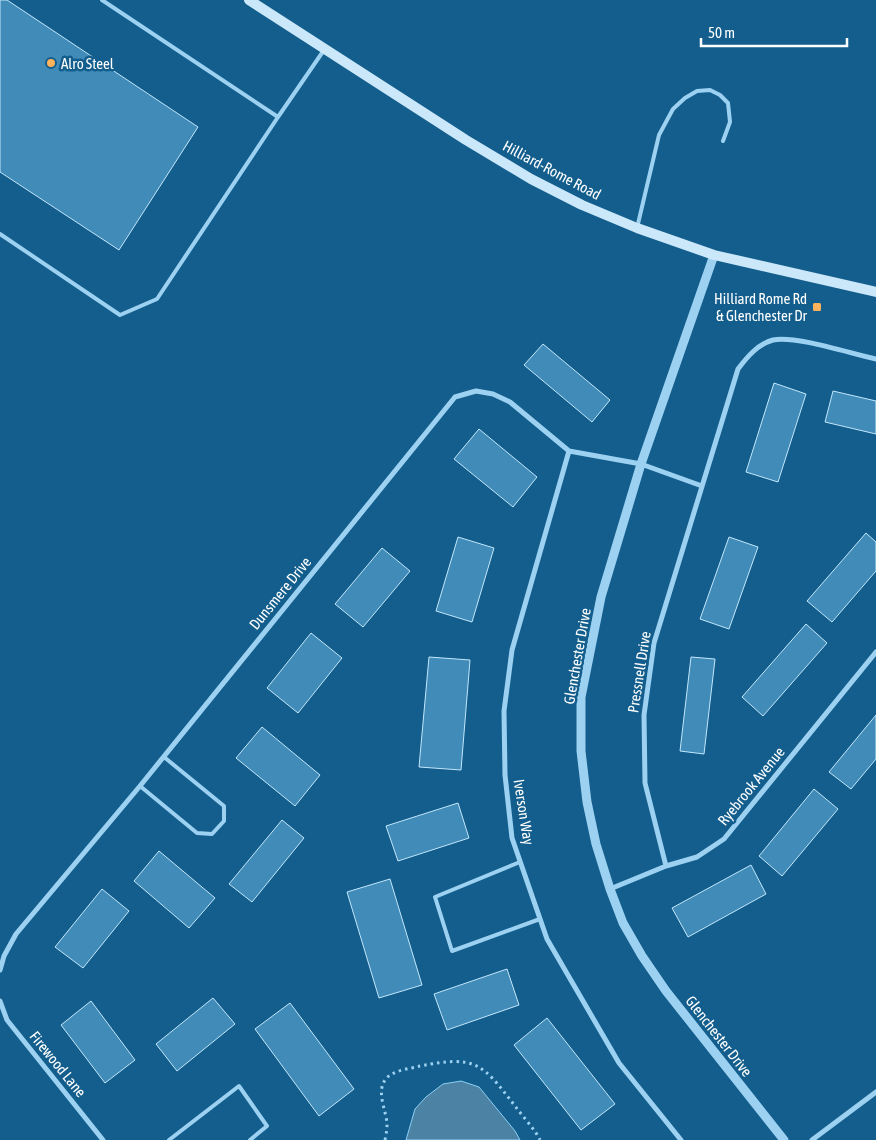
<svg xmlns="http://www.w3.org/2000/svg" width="876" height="1140" viewBox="0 0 876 1140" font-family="'Asap Condensed',sans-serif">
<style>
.water{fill:#4c82a3;stroke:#8ecff4}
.building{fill:#408bb8;stroke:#c3e7fc}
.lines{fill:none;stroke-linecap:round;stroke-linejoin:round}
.path{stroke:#9dd1f1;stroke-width:3;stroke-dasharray:2.5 4;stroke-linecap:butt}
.service{stroke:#9dd1f1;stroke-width:4}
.minor{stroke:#9dd1f1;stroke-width:5}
.tertiary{stroke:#9dd1f1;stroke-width:9}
.secondary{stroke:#cbe8fb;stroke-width:10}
.poi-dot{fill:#ffb35c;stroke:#135e8d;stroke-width:2}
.labels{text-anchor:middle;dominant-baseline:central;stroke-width:5;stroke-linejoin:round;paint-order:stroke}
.poi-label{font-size:15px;fill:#fff;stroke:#135e8d;text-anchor:start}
.street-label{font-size:15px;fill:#fff;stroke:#135e8d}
</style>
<rect width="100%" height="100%" fill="#135e8d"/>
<path class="water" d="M 461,1081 L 479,1087 L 515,1131 L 520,1140 L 406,1140 L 415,1109 L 426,1097 L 443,1084 Z"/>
<path class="building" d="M 0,0 L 7,0 L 198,127 L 119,250 L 0,172 Z
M 543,344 L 610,400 L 592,422 L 524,365 Z
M 774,383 L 806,394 L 778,482 L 746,472 Z
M 833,391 L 876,401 L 876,434 L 825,422 Z
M 479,429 L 537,477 L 513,507 L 454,459 Z
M 866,533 L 876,542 L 876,571 L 832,622 L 807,601 Z
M 458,537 L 494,548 L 472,622 L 436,611 Z
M 729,537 L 758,547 L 729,629 L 700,619 Z
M 382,548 L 410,571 L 363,627 L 335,604 Z
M 806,624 L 827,643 L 763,716 L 742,697 Z
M 311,633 L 342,658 L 298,713 L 267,688 Z
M 429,657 L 470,660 L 461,770 L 419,767 Z
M 691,657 L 715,659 L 704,754 L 680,751 Z
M 876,715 L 876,759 L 851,789 L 829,772 Z
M 262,727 L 320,775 L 295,806 L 236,758 Z
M 814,789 L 838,809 L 782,876 L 759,856 Z
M 458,803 L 469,838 L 398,861 L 386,826 Z
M 282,820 L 304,838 L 252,902 L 229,884 Z
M 159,851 L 215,898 L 189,928 L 134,881 Z
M 751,865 L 766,894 L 688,937 L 672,908 Z
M 390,879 L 422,985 L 379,998 L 347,892 Z
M 102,889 L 129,911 L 83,968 L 55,947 Z
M 507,969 L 519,1005 L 447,1030 L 434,994 Z
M 213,998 L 235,1024 L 177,1071 L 156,1044 Z
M 91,1001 L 135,1060 L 105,1083 L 61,1025 Z
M 290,1003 L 354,1089 L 319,1116 L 255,1029 Z
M 547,1018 L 615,1104 L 581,1130 L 514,1045 Z"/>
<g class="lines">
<path class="path" d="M 385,1140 C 386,1135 387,1130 387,1125 C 387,1112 376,1093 385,1080 C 392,1070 409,1069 420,1066 C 476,1055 482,1063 515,1106 C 523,1117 534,1128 540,1140"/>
<path class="service" d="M 102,0 L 278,117 L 324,50
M 637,228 L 659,135 L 673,109 L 685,98 L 697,91 L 710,90 L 720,95 L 728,103 L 730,122 L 723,141
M 0,234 L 120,315 L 157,299 L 278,117
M 140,786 L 197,833 L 212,834 L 224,821 L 224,806 L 164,757
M 520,862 L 435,897 L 452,951 L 540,919
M 169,1140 L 239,1086 L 267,1126 L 250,1140"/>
<path class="minor" d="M 569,451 L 512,650 L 504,711 L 505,775 L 512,838 L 547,939 L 619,1063 L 681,1140
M 666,866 L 645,783 L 644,715 L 654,643 L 738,369 C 747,357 758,344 773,340 C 795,335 852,354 876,359
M 610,889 L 666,866 L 697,857 L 724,839 L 876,652
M 0,970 L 4,956 L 16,934 L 140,786 L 455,397 L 476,391 L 493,394 L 510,402 L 569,451 L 641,464 L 702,486
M 0,1001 L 7,1020 L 103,1140
M 812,1140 L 876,1092"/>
<path class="tertiary" d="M 714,255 L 641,464 L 601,597 L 581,697 L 581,751 L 587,802 L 596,844 L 610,889 L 623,923 L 642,956 L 666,991 L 784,1140"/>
<path class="secondary" d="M 249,0 L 466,140 L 531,179 L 582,205 L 637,228 L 714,255 L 876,292"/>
</g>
<g class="poi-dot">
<circle cx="51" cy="63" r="5"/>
<rect x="812" y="302" width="10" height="10" rx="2.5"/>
</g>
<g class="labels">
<g class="poi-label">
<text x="61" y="63">Alro Steel</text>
<text x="807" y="298" text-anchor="end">Hilliard Rome Rd<tspan x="807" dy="17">&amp; Glenchester Dr</tspan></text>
</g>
<g class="street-label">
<text transform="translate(552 170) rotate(28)">Hilliard-Rome Road</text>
<text transform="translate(280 593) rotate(-51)">Dunsmere Drive</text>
<text transform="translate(577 656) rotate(-80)">Glenchester Drive</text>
<text transform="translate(639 672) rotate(-81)">Pressnell Drive</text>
<text transform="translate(751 786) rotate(-51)">Ryebrook Avenue</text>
<text transform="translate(524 812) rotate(81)">Iverson Way</text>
<text transform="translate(719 1036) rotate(52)">Glenchester Drive</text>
<text transform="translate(58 1064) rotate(51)">Firewood Lane</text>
</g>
</g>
<path d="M701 38v8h146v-8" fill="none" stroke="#ffffff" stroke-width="2.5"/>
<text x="708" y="38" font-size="15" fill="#ffffff" stroke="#135e8d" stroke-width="4" paint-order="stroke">50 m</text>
</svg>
